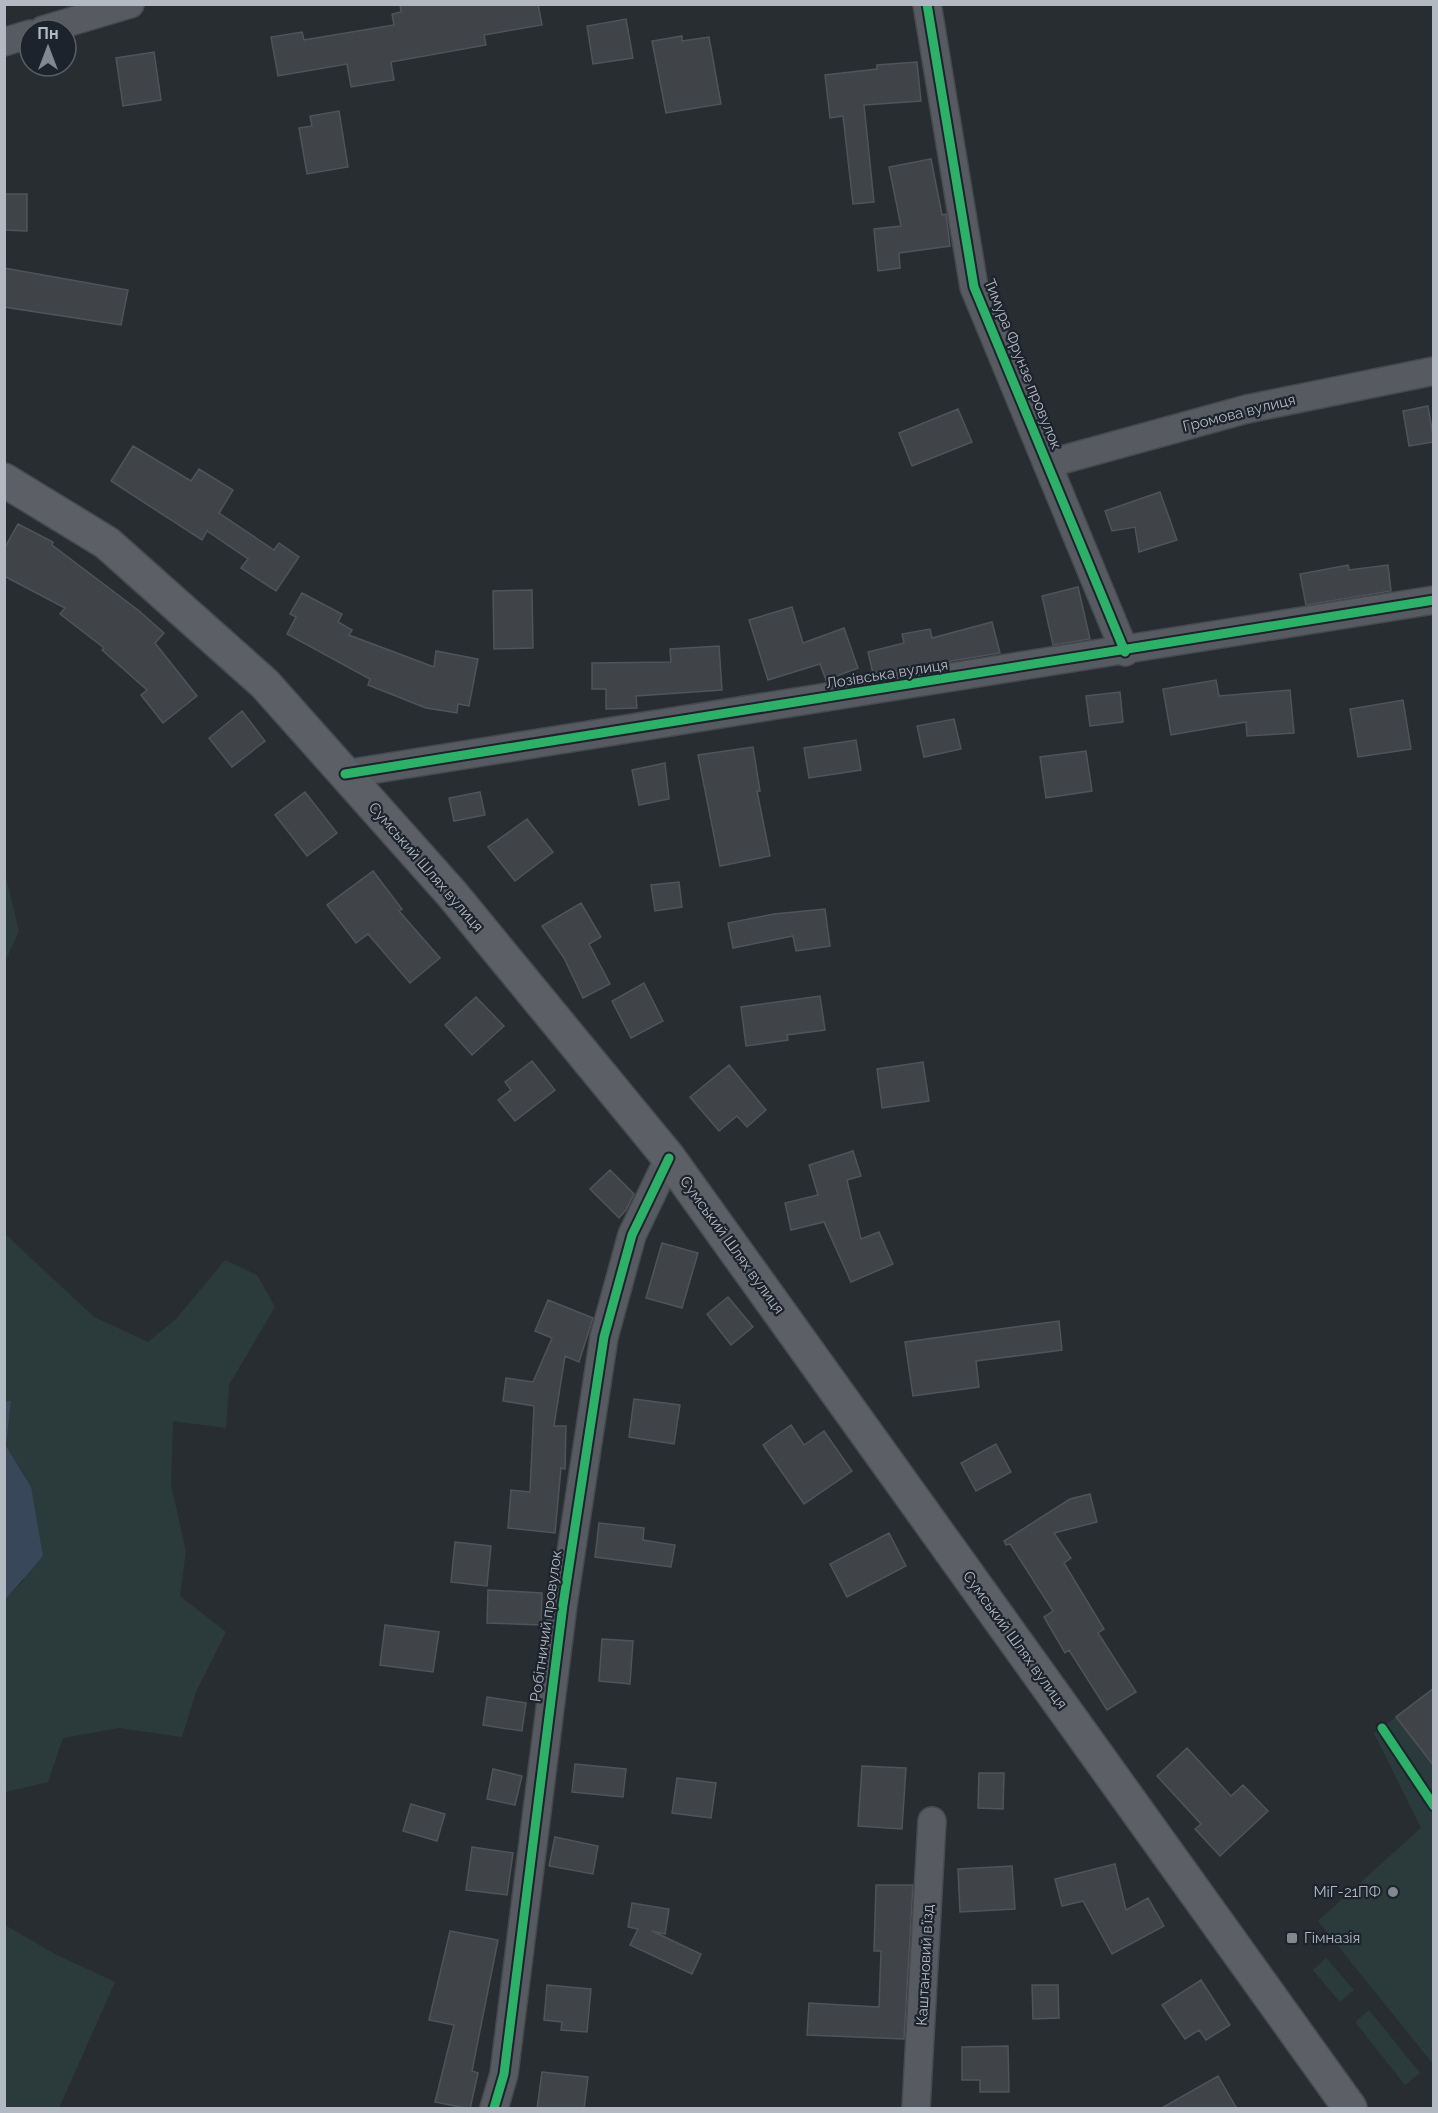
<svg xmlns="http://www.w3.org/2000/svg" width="1438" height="2113" viewBox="0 0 1438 2113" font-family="Raleway,sans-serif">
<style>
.green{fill:#2b3b3c}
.water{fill:#39475a}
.building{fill:#404449;stroke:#4f545a;stroke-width:1.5}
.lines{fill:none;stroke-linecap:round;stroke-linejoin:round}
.minor-casing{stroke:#46494d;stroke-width:30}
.secondary-casing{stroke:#46494d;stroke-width:36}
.minor{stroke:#575b61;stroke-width:27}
.secondary{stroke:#5c5f65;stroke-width:33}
.cycleway-casing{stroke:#1c232c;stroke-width:13}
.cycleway{stroke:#2db169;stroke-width:9}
.poi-dot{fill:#828890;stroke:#1c232c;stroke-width:2}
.labels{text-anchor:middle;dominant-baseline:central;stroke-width:4.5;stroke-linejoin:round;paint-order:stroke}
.street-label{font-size:15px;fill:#b2b9c3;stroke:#1c232c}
.poi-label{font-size:15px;fill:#b2b9c3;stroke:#1c232c;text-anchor:end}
</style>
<rect width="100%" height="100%" fill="#282d32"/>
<path class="green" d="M 5,873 L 19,931 L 5,962 Z
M 4,1233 L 94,1317 L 148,1342 L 176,1319 L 225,1260 L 257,1275 L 275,1307 L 229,1385 L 226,1428 L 173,1421 L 171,1485 L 186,1551 L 180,1596 L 226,1632 L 196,1692 L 182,1737 L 119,1728 L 63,1738 L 48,1782 L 5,1792 L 5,1600 L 23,1581 L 31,1487 L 6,1446 L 11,1401 L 4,1401 Z
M 1396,1717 L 1433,1766 L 1433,2064 L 1318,1921 L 1421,1828 L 1374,1733 Z
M 5,1925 L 55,1954 L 115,1982 L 59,2108 L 5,2108 Z
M 1326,1958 L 1354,1990 L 1340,2002 L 1313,1970 Z
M 1369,2010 L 1420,2073 L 1405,2085 L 1355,2022 Z"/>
<path class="water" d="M 5,1401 L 11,1401 L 6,1446 L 31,1487 L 43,1556 L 5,1600 Z"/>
<path class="building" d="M 400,4 L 538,4 L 542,25 L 484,35 L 486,45 L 391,62 L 394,80 L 351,87 L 347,64 L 278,76 L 271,37 L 302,32 L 304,40 L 394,25 L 392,14 L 401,12 Z
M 626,19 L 633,58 L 593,64 L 587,26 Z
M 682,36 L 682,41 L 709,37 L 721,104 L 666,113 L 652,41 Z
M 154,52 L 161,100 L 123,106 L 116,58 Z
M 917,62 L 921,101 L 864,105 L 874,202 L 853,204 L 843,116 L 830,118 L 825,75 L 877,69 L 877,65 Z
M 339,111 L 348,167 L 307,174 L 299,128 L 312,126 L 310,116 Z
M 931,159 L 942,215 L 946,214 L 950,246 L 899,253 L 900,268 L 878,271 L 874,229 L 901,226 L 889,167 Z
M 4,194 L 27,194 L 27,231 L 4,230 Z
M 4,268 L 128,290 L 121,325 L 4,307 Z
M 1428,406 L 1434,442 L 1409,446 L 1403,411 Z
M 958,409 L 972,442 L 912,466 L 899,433 Z
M 133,446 L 191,481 L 199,469 L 233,490 L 219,513 L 274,550 L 279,543 L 299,557 L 276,591 L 241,568 L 248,559 L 207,531 L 202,540 L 111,481 Z
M 1160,492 L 1177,540 L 1139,552 L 1135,527 L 1112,531 L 1105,511 Z
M 18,524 L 53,542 L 52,545 L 138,610 L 164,633 L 155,643 L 197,696 L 163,723 L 141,695 L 147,690 L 102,650 L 104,648 L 60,614 L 65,608 L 4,576 L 4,549 Z
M 1348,565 L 1349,570 L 1388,565 L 1391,591 L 1306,605 L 1300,574 Z
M 1078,587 L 1090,639 L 1053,645 L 1042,596 Z
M 532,590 L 533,648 L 494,649 L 493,591 Z
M 302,593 L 342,614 L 338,622 L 352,630 L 349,635 L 434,667 L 436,651 L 478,659 L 469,706 L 458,704 L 457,713 L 426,708 L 368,685 L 370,679 L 287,634 L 296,617 L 290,614 Z
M 792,607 L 803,643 L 844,628 L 858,668 L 826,680 L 820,664 L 768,680 L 749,620 Z
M 992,622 L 1000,653 L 873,674 L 868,652 L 904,643 L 902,634 L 930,629 L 932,638 Z
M 719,646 L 722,690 L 636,696 L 637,708 L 606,709 L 606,689 L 592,689 L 592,663 L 671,662 L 670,649 Z
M 1216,680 L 1219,696 L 1290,690 L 1294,733 L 1247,736 L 1246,722 L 1171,735 L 1163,689 Z
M 1120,692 L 1123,722 L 1090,726 L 1086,696 Z
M 1403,700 L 1411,749 L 1358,757 L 1350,709 Z
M 242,711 L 265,741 L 232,767 L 209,738 Z
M 954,719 L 961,749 L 924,757 L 917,726 Z
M 856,740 L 861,770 L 809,778 L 804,748 Z
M 753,747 L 760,791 L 757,791 L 770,856 L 720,866 L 698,755 Z
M 1086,751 L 1092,791 L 1046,798 L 1040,757 Z
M 665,763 L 669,799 L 639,805 L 632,770 Z
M 305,792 L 337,833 L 307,856 L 275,815 Z
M 480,792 L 485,815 L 454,821 L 449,798 Z
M 527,819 L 553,852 L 515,881 L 488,847 Z
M 373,871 L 402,909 L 399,911 L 440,958 L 410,983 L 368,934 L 356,943 L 327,905 Z
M 679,882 L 682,907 L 655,911 L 651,885 Z
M 581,903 L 601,937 L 589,944 L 610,984 L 583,998 L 564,958 L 542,926 Z
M 825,909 L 830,946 L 796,951 L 793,936 L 733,948 L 728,923 L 774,914 Z
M 644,983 L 663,1021 L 631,1038 L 612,1001 Z
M 820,996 L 825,1030 L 787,1035 L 788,1040 L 746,1046 L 741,1007 Z
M 476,997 L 504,1026 L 472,1055 L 445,1025 Z
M 532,1061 L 555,1090 L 515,1121 L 498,1100 L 511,1090 L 505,1082 Z
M 923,1062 L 929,1101 L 882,1108 L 877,1069 Z
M 729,1065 L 766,1110 L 747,1127 L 737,1116 L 719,1131 L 690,1097 Z
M 853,1151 L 861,1176 L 847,1180 L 861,1239 L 879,1232 L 893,1264 L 851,1282 L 824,1222 L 791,1230 L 785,1203 L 818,1195 L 809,1165 Z
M 610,1170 L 634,1194 L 626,1210 L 619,1218 L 590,1189 Z
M 662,1243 L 698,1253 L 682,1308 L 646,1298 Z
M 728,1297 L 753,1327 L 731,1345 L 707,1314 Z
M 548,1300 L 593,1318 L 579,1362 L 565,1356 L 554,1426 L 566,1426 L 565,1469 L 561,1468 L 555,1533 L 508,1528 L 511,1490 L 530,1492 L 534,1406 L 503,1401 L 506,1378 L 533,1382 L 552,1338 L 535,1331 Z
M 1059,1321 L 1062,1350 L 976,1361 L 979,1387 L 913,1396 L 905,1342 Z
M 634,1399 L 680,1405 L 674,1444 L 629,1437 Z
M 791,1425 L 804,1445 L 824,1431 L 852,1471 L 804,1504 L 763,1445 Z
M 996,1444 L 1011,1472 L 976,1491 L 961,1463 Z
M 1090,1494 L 1097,1522 L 1054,1533 L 1071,1558 L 1064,1563 L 1104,1629 L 1098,1633 L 1136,1692 L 1107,1710 L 1069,1650 L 1065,1653 L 1044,1617 L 1053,1611 L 1010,1544 L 1006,1545 L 1004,1541 L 1070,1499 Z
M 599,1523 L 644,1528 L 643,1540 L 675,1545 L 671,1567 L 595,1557 Z
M 889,1533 L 906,1566 L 847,1597 L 830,1564 Z
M 455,1542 L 491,1546 L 487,1586 L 451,1582 Z
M 488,1590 L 542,1593 L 541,1625 L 487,1623 Z
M 385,1625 L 439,1632 L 433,1672 L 380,1665 Z
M 602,1639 L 633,1641 L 630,1684 L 599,1681 Z
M 1434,1688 L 1434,1766 L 1396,1717 Z
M 487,1697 L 526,1703 L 522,1731 L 483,1725 Z
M 1187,1748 L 1231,1796 L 1243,1785 L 1268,1811 L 1220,1856 L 1195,1829 L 1201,1824 L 1157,1776 Z
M 575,1764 L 626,1769 L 623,1797 L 572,1792 Z
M 862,1766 L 906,1768 L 902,1829 L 858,1826 Z
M 493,1769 L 522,1776 L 515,1805 L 487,1799 Z
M 979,1773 L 1004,1773 L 1003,1809 L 978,1808 Z
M 677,1778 L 716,1783 L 711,1818 L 672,1813 Z
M 411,1804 L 445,1814 L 437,1841 L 403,1831 Z
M 555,1837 L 598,1846 L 593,1874 L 549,1866 Z
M 472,1847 L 513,1853 L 507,1895 L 466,1890 Z
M 1115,1864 L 1126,1910 L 1148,1898 L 1164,1926 L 1112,1954 L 1083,1901 L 1062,1906 L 1055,1879 Z
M 1012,1866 L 1015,1909 L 960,1912 L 958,1869 Z
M 876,1885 L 913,1885 L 904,2039 L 807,2035 L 809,2003 L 879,2007 L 881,1951 L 874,1951 Z
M 632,1903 L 669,1909 L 665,1934 L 652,1931 L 701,1954 L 692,1974 L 630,1945 L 638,1929 L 628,1927 Z
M 450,1931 L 498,1940 L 472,2071 L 478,2073 L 470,2109 L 435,2102 L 454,2025 L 429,2020 Z
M 1201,1980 L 1230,2025 L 1206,2040 L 1199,2030 L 1185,2039 L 1162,2005 Z
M 547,1985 L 591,1989 L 587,2032 L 561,2030 L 562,2022 L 544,2020 Z
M 1032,1985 L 1058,1985 L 1059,2018 L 1033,2019 Z
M 1008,2046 L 1009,2092 L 980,2092 L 980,2080 L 962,2080 L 962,2047 Z
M 542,2072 L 588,2077 L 584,2109 L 537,2109 Z
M 1218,2076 L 1237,2109 L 1160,2109 Z"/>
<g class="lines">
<g class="minor-casing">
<path id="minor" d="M 927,4 L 974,287 L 1125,652
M 43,30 L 130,4
M 4,42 L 30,34
M 1047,464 L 1247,409 L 1434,371
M 345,774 L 1434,600
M 494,2108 L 504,2074 L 563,1605 L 604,1337 L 632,1235 L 669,1158
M 916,2108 L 932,1821"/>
</g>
<g class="secondary-casing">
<path id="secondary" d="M 4,480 L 107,543 L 265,684 L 452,894 L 669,1158 L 1350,2108"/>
</g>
<use href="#minor" class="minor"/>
<use href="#secondary" class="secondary"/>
<g class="cycleway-casing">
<path id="cycleway" d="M 927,4 L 974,287 L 1125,652
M 345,774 L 1434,600
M 1382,1728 L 1434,1806
M 494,2108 L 504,2074 L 563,1605 L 604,1337 L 632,1235 L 669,1158"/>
</g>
<use href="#cycleway" class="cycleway"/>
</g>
<g class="poi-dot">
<circle cx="1393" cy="1892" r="6"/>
<rect x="1286" y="1932" width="12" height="12" rx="3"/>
</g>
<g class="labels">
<g class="street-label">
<text transform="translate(1023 364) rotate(68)">Тимура Фрунзе провулок</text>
<text transform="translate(1239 413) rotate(-14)">Громова вулиця</text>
<text transform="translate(887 674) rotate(-9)">Лозівська вулиця</text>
<text transform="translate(426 867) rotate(49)">Сумський Шлях вулиця</text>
<text transform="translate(732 1245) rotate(54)">Сумський Шлях вулиця</text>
<text transform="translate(546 1626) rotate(-82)">Робітничий провулок</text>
<text transform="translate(1015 1640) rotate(54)">Сумський Шлях вулиця</text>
<text transform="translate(925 1965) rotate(-87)">Каштановий в’їзд</text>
</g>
<g class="poi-label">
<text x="1381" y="1892">МіГ-21ПФ</text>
<text x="1304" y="1938" text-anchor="start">Гімназія</text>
</g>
</g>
<rect width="1438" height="2113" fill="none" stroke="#b2b9c3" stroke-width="12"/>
<g transform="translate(48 48)"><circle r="28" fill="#1c232c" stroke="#585f68" stroke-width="1.5"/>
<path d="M0-4.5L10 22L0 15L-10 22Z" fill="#828890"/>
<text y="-9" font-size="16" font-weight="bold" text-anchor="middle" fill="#b2b9c3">Пн</text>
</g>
</svg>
